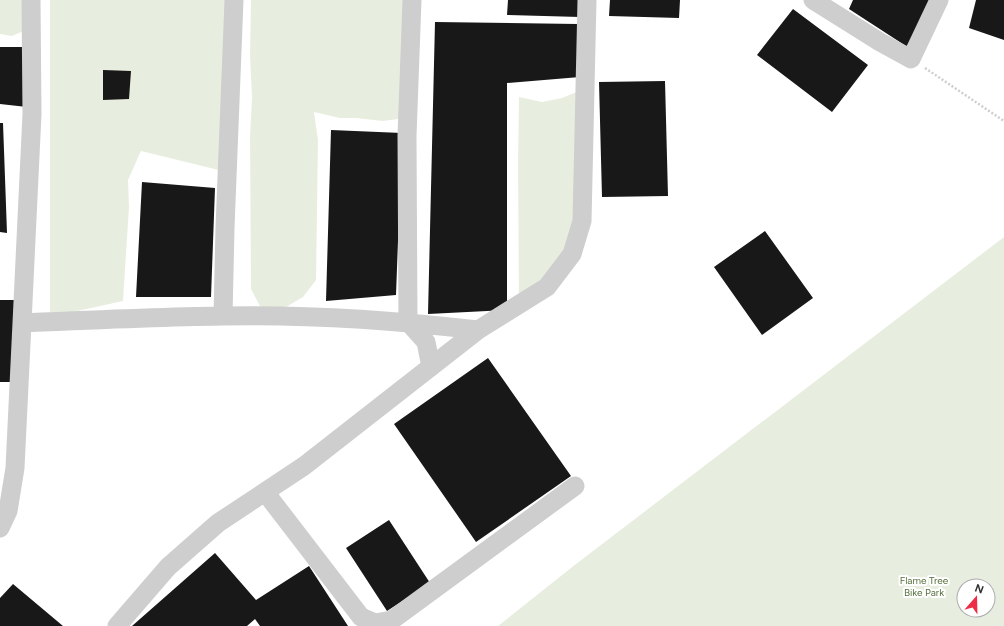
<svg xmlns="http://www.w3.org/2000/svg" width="1004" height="626" viewBox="0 0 1004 626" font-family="Figtree,sans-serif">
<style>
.green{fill:#e8eedf;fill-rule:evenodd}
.building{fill:#181818}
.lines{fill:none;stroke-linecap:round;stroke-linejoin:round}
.path{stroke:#cecece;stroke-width:2.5;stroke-dasharray:2 2;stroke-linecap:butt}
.minor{stroke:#cecece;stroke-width:19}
.labels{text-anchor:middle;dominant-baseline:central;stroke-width:4;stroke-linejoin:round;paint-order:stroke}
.park-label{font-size:10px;fill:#566f3c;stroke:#fff}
</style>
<rect width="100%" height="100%" fill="#fff"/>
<path class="green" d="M 0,0 L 24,0 L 26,30 L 12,36 L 0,34 Z
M 50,0 L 232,0 L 231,173 L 141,151 L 128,180 L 129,207 L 123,301 L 50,317 Z
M 251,0 L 414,0 L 406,106 L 398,119 L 383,121 L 356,118 L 340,118 L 314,112 L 318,140 L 316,280 L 303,297 L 286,307 L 261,308 L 251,289 L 250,137 L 252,98 L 250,55 Z
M 579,91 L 577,224 L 555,270 L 519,302 L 518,165 L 519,97 L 542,102 L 562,98 Z
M 1004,237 L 1004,626 L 498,626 L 576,564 ZM 964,586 L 988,586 L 988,610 L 964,610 Z"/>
<path class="building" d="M 508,0 L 581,0 L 580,17 L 507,15 Z
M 610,0 L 680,0 L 679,18 L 609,16 Z
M 853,0 L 931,0 L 909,48 L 849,9 Z
M 976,0 L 1004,0 L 1004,40 L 969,28 Z
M 793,9 L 868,65 L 832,112 L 757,55 Z
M 435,22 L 578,24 L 580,77 L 507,83 L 507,310 L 428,314 Z
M 0,47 L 27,47 L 27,107 L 0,104 Z
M 103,70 L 131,71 L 129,99 L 103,100 Z
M 665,81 L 668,196 L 602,197 L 599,82 Z
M 0,123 L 3,123 L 7,233 L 0,232 Z
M 331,130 L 402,133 L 396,295 L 326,301 Z
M 142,182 L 215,188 L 211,297 L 136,297 Z
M 765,231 L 813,298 L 762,335 L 714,267 Z
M 0,300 L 15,300 L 13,382 L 0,382 Z
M 488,358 L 571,476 L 476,542 L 394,424 Z
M 389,520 L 430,583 L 387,611 L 346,548 Z
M 215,553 L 256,600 L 309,566 L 348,626 L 260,626 L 255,619 L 247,626 L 132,626 Z
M 13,584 L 63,626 L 0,626 L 0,598 Z"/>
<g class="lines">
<path class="path" d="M 925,68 L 1004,121"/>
<path class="minor" d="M 31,0 L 32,114 L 22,323 C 89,320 155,317 222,316 C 307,314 393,320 478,330
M 412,0 L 407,136 L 408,322 L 426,342 L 431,367
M 813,0 L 880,42 L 911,59 L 939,0
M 223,316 L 225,228 L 234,0
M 265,492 L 361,617 L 375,623 L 392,620 L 575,486
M 0,528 L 8,511 L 15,468 L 22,323
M 117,626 L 168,567 L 218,523 L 304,466 L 478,330 L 547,287 L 572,254 L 582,221 L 587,0"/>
</g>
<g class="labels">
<g class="park-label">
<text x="924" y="580">Flame Tree<tspan x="924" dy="12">Bike Park</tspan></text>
</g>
</g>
<g transform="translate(976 598) rotate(20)"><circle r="19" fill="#ffffff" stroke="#adadad"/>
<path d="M0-3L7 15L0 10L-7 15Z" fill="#ec2f45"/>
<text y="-6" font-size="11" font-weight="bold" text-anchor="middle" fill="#313131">N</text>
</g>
</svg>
